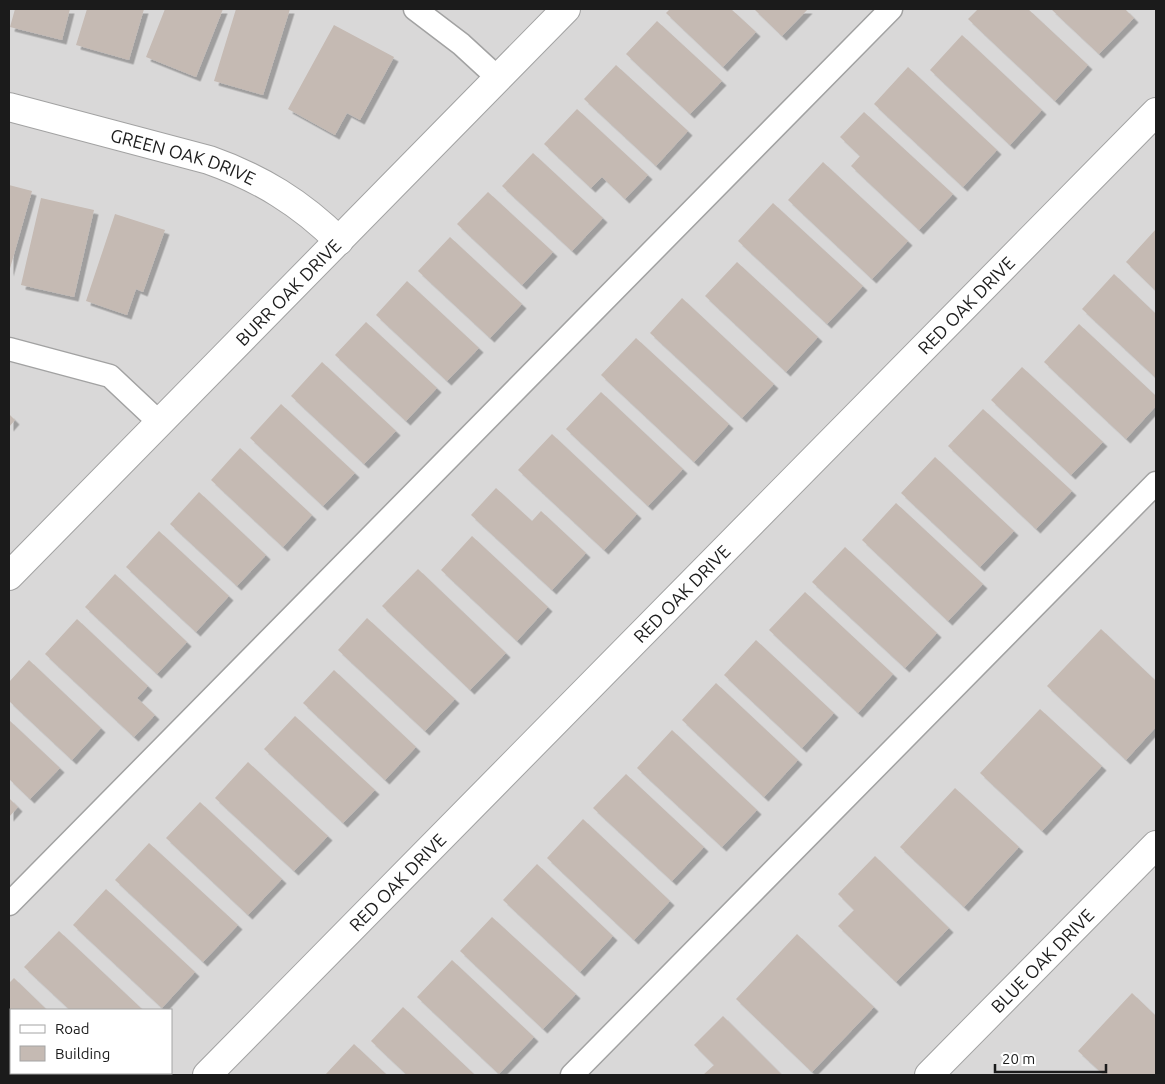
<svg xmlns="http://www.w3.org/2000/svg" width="1165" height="1084" viewBox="0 0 1165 1084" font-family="Ubuntu,sans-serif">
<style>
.residential{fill:#d9d8d8;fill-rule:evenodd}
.building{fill:#c5bab3;filter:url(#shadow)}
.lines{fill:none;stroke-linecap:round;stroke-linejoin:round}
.service-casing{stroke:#a2a2a2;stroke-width:25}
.minor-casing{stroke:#a2a2a2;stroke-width:30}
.service{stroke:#fff;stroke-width:22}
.minor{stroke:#fff;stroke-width:28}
.labels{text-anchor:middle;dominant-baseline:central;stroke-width:4.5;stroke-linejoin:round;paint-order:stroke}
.street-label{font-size:18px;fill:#1b1b1b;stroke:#fff}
</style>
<defs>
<filter id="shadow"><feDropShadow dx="4.5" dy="4.5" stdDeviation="0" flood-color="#0004"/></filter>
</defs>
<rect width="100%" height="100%" fill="#ede8e0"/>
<path class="residential" d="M 9,9 L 1156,9 L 1156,1075 L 9,1075 ZM 11,1010 L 171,1010 L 171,1073 L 11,1073 Z"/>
<path class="building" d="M 15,9 L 70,9 L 62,40 L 10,27 Z
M 87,9 L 144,9 L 129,60 L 76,45 Z
M 165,9 L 223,9 L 196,77 L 146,57 Z
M 236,9 L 290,9 L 263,95 L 214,81 Z
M 670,9 L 731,9 L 756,32 L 723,67 L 666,13 Z
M 754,9 L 808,9 L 782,36 Z
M 978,9 L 1028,9 L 1088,65 L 1055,101 L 968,19 Z
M 1051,9 L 1125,9 L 1134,18 L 1099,54 Z
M 657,21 L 722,81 L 690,114 L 626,54 Z
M 334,25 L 394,57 L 360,120 L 347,113 L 335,135 L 288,109 Z
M 962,35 L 1042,110 L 1010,145 L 930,70 Z
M 616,65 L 688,131 L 656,166 L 584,99 Z
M 908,67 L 997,150 L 963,187 L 874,104 Z
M 577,109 L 648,175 L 625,199 L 602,177 L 591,188 L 544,144 Z
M 864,112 L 953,194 L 919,230 L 851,166 L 860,156 L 840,137 Z
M 533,153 L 603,218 L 572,251 L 502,186 Z
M 823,162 L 908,241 L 872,279 L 788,200 Z
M 9,185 L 32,191 L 9,272 Z
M 488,192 L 553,252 L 522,285 L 457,224 Z
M 41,198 L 94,210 L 74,297 L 21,285 Z
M 773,203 L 863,286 L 827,324 L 738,241 Z
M 115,214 L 165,230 L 143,292 L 136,289 L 127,315 L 86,301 Z
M 1156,229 L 1156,291 L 1126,262 Z
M 450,237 L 522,304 L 490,338 L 418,271 Z
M 737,262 L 818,337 L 786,372 L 705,296 Z
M 1114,274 L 1156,314 L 1156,378 L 1082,309 Z
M 407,281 L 479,348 L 447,381 L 376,315 Z
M 682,298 L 774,384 L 742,418 L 650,333 Z
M 366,322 L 437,388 L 406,421 L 335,355 Z
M 1079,324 L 1156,396 L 1156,406 L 1126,439 L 1044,362 Z
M 636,338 L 729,424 L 694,462 L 601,375 Z
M 322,362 L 396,431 L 364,464 L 291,396 Z
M 1022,367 L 1103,442 L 1071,475 L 991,400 Z
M 601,392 L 683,469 L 648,506 L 566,429 Z
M 281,404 L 355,473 L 323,506 L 250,438 Z
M 983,409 L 1072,491 L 1036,529 L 948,446 Z
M 9,414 L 15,420 L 9,427 Z
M 552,434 L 637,514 L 604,550 L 518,470 Z
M 240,448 L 312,515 L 283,547 L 211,480 Z
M 935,457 L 1014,531 L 980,567 L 901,493 Z
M 496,488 L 532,521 L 541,511 L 586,553 L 552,590 L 471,515 Z
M 199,492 L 266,555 L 237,586 L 170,524 Z
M 896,503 L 983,584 L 948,621 L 862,540 Z
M 159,531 L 229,596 L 196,632 L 126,567 Z
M 472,536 L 548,607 L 517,641 L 441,570 Z
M 845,547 L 937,633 L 905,668 L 812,582 Z
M 418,569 L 506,653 L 470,690 L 382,606 Z
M 115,574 L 187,642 L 157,674 L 85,607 Z
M 805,592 L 893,674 L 858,713 L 769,630 Z
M 367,618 L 455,699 L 425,731 L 338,650 Z
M 77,619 L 148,686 L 137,698 L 155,715 L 134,737 L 45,654 Z
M 1101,629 L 1156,681 L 1156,727 L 1126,760 L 1047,686 Z
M 756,640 L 834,713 L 802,748 L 724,675 Z
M 29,660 L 101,728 L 72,760 L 9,701 L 9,682 Z
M 334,670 L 416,747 L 385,780 L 303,703 Z
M 716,683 L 798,760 L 764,797 L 682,720 Z
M 1040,709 L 1102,766 L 1042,831 L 980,773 Z
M 295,716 L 375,790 L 343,823 L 264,749 Z
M 9,720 L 60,768 L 30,799 L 9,779 Z
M 672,730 L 757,810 L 722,847 L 637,768 Z
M 248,762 L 328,836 L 294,871 L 215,798 Z
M 626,774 L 704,847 L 672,881 L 593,808 Z
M 955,788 L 1019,847 L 964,907 L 900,847 Z
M 9,798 L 18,807 L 9,817 Z
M 200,802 L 282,879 L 248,915 L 166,838 Z
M 583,819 L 670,901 L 634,940 L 547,858 Z
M 149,843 L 238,925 L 203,962 L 115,880 Z
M 875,856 L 949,928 L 896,982 L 838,926 L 854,910 L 838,894 Z
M 537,864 L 613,936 L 580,972 L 503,900 Z
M 106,889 L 195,972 L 162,1008 L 73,925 Z
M 492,917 L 576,994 L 543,1029 L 460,951 Z
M 59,931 L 143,1010 L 70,1010 L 24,967 Z
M 797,934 L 874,1007 L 812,1072 L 736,999 Z
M 452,960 L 534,1037 L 499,1074 L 417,997 Z
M 14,978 L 47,1010 L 11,1010 L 11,1044 L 9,1041 L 9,983 Z
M 1132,993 L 1156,1016 L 1156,1075 L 1104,1075 L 1078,1051 Z
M 403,1007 L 475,1075 L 407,1075 L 371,1041 Z
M 723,1016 L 782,1075 L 703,1075 L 714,1065 L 694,1045 Z
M 354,1044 L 387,1075 L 325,1075 Z
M 9,1062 L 11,1064 L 11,1073 L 20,1073 L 23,1075 L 9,1075 Z
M 41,1073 L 88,1073 L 86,1075 L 44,1075 Z"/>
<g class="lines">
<g class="service-casing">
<path id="service" d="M 415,9 L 461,44 L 498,78
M 9,349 L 110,376 L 160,423
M 9,904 L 891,9
M 572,1075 L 1156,483"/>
</g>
<g class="minor-casing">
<g id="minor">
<path id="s1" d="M 9,107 L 209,160 C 260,178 301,203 339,241"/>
<path id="s2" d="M 9,576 L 566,9"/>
<path id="s3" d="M 207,1075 L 1156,112"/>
<path id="s4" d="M 929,1075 L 1156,845"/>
</g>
</g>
<use href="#service" class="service"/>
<use href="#minor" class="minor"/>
</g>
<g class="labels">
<g class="street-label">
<text stroke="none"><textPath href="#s1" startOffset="181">GREEN OAK DRIVE</textPath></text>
<text stroke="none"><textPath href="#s2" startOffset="398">BURR OAK DRIVE</textPath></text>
<text stroke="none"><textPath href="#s3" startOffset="1081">RED OAK DRIVE</textPath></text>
<text stroke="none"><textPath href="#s3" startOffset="676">RED OAK DRIVE</textPath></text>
<text stroke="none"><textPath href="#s3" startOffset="271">RED OAK DRIVE</textPath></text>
<text stroke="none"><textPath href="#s4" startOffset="161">BLUE OAK DRIVE</textPath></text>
</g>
</g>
<rect width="1165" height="1084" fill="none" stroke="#1b1b1b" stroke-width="20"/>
<rect x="10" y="1009" width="162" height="65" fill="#ffffff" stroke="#a4a4a4"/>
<rect x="20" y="1025" width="25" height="8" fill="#ffffff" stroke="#a4a4a4"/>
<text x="55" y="1034" font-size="15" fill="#1b1b1b">Road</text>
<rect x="20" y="1046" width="25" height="15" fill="#c5bab3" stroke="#a4a4a4"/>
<text x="55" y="1059" font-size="15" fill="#1b1b1b">Building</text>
<path d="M995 1064v8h111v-8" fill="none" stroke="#1b1b1b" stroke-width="2.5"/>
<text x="1002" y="1064" font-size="15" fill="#1b1b1b" stroke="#ffffff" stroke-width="4" paint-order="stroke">20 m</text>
</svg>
